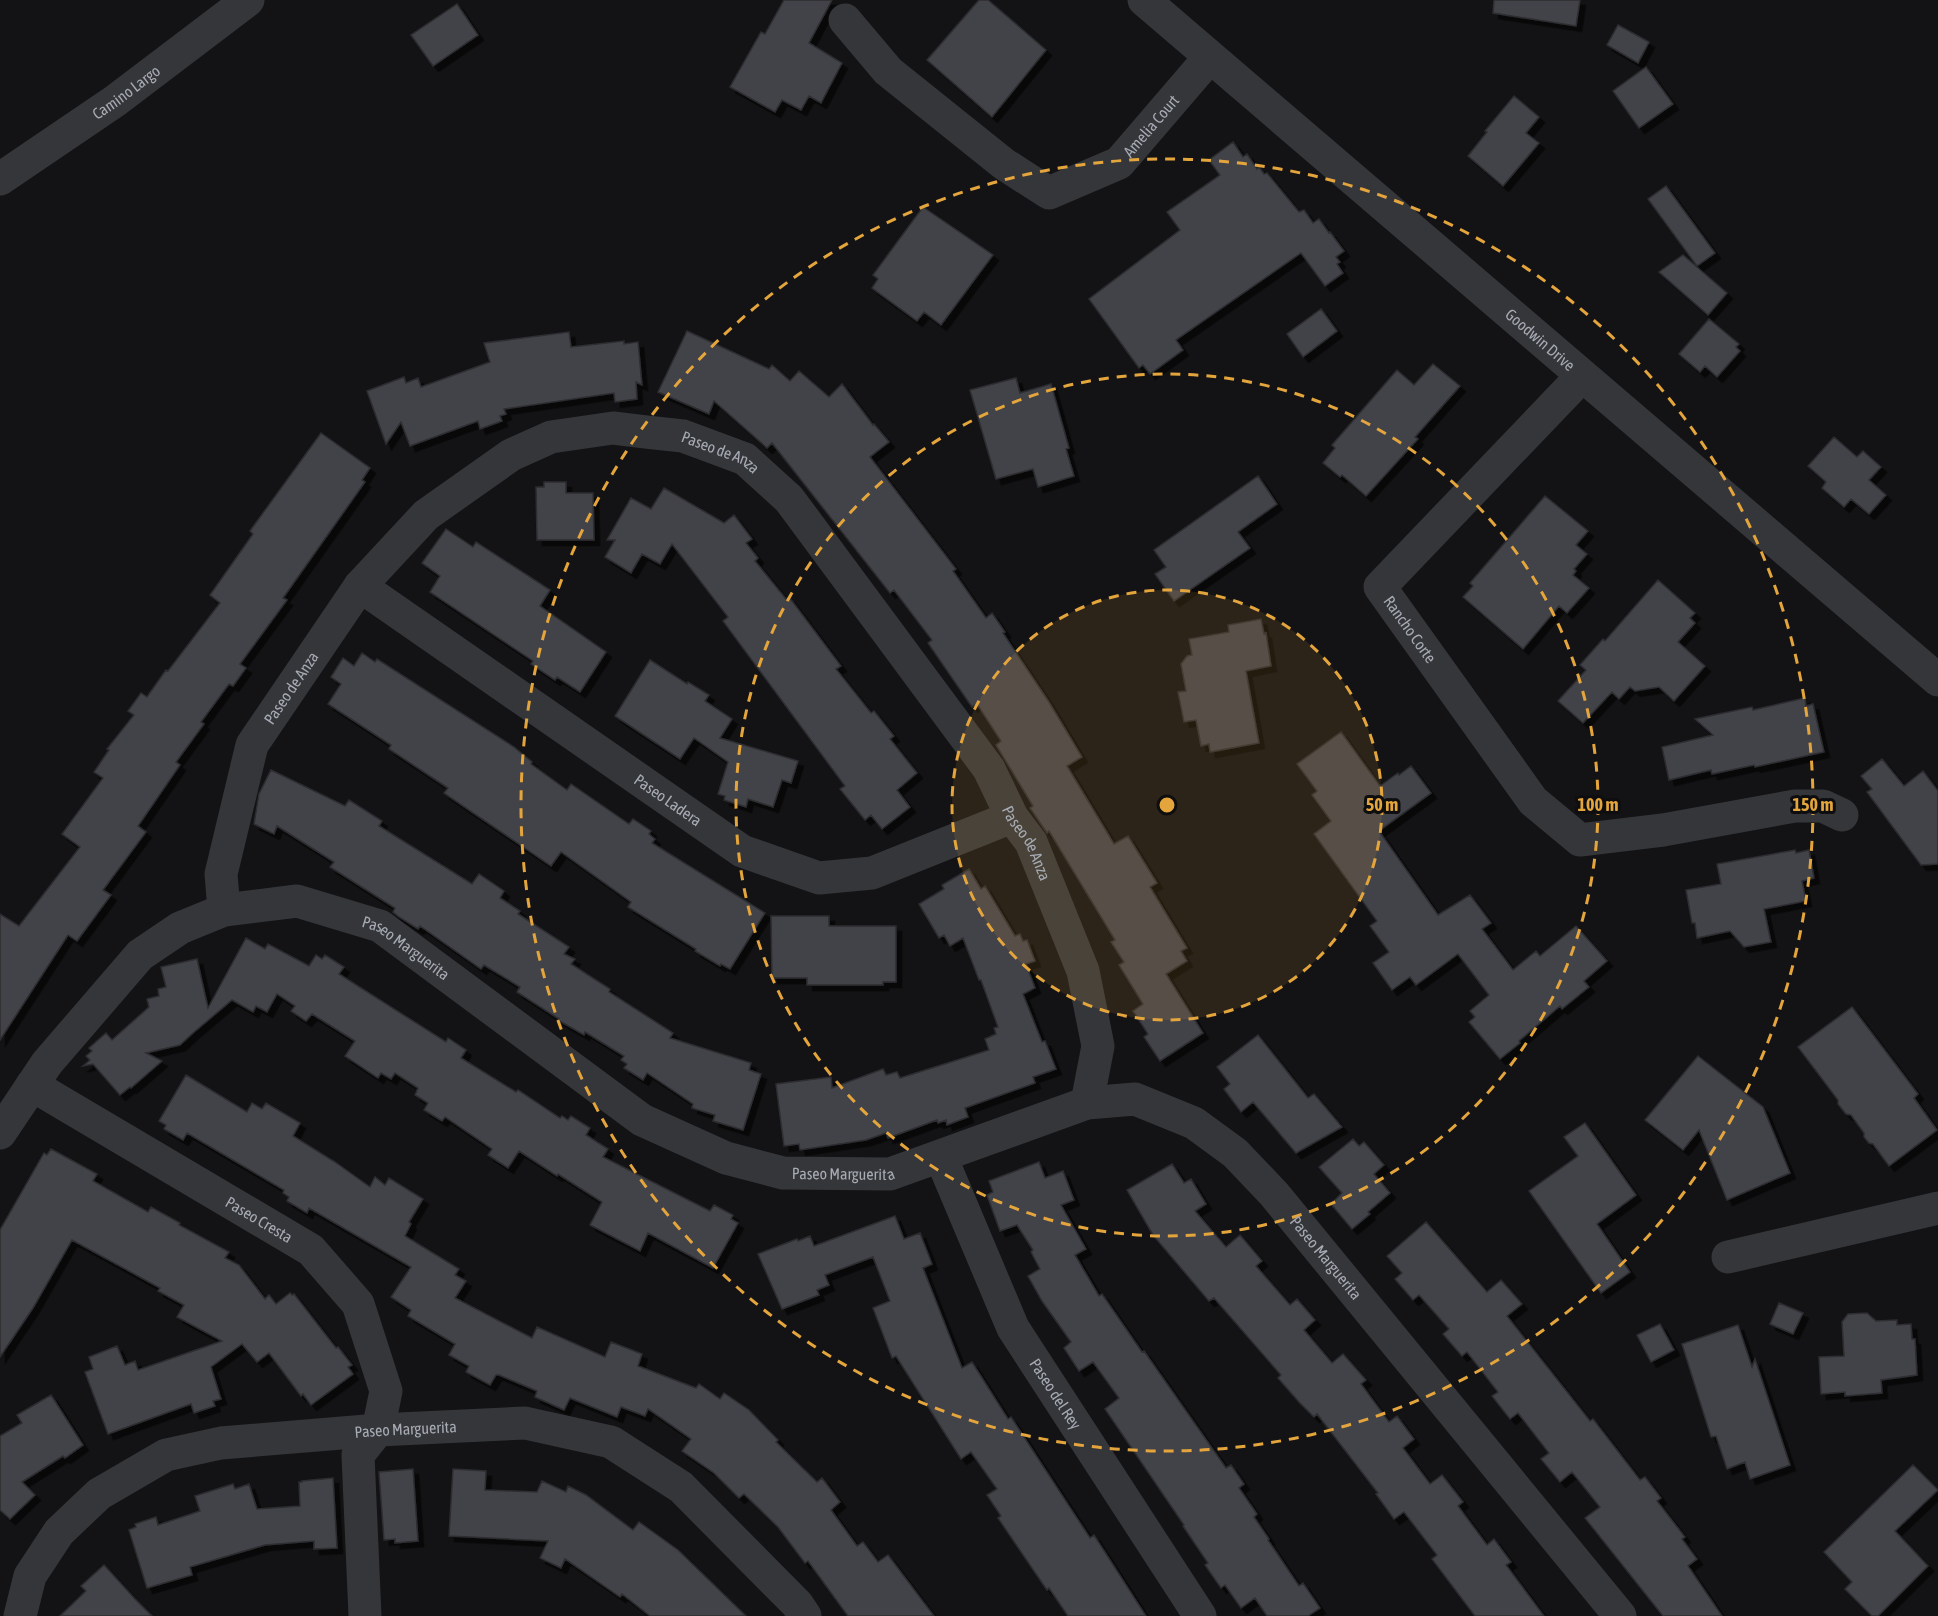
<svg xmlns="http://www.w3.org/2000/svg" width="1938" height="1616" viewBox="0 0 1938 1616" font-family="'Asap Condensed',sans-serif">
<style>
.building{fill:#424348;stroke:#2d2e31;stroke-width:1.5;filter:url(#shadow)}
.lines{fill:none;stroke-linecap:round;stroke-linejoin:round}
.minor{stroke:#35363a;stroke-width:33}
.ring{fill:none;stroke:#e4a53c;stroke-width:3;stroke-dasharray:10 8}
.labels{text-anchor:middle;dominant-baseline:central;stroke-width:6;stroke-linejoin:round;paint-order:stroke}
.street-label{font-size:16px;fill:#a6abb4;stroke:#0e0e10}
.centre{fill:#e4a53c;stroke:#0e0e10;stroke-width:3}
.ring-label{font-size:18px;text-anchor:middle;font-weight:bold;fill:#e4a53c;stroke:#0e0e10;stroke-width:6;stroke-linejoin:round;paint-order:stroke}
</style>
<defs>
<filter id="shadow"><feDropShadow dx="5.5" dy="5.5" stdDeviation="0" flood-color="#0009"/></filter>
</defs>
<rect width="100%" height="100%" fill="#131315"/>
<path class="building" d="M 784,0 L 832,0 L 809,43 L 842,63 L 821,103 L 809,96 L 801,110 L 782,100 L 775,112 L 730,87 L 761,32 L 765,34 Z
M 979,0 L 988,0 L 1046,50 L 992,117 L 927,60 Z
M 1494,0 L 1580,0 L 1576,26 L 1493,13 Z
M 457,4 L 478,35 L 433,66 L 411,35 Z
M 1618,25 L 1649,42 L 1638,63 L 1607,45 Z
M 1646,67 L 1673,104 L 1639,128 L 1613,91 Z
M 1514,96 L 1539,117 L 1526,133 L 1539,143 L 1503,186 L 1468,156 L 1487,132 L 1485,131 Z
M 1233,142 L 1243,157 L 1247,154 L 1257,169 L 1259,167 L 1264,174 L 1267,173 L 1299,212 L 1304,210 L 1313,223 L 1319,219 L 1329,233 L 1330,232 L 1344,251 L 1336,257 L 1340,262 L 1337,264 L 1343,273 L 1325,286 L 1301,253 L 1176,340 L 1183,350 L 1150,374 L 1143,365 L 1139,368 L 1089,299 L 1180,230 L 1167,212 L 1220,175 L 1209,160 Z
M 1666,186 L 1715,253 L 1697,266 L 1648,199 Z
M 923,207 L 993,255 L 941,325 L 924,312 L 917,321 L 872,288 L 878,279 L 873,275 Z
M 1683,255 L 1727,293 L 1708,315 L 1659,272 Z
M 1321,309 L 1337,331 L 1303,357 L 1287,334 Z
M 1709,319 L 1739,344 L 1736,347 L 1740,351 L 1717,377 L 1705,366 L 1700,372 L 1679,354 Z
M 687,331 L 769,369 L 772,365 L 790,381 L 799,371 L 829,397 L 842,384 L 873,425 L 874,424 L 889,442 L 870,457 L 956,569 L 953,571 L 986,618 L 992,613 L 1005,632 L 1003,633 L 1049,702 L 1082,757 L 1067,766 L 1114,844 L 1128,836 L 1157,883 L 1150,887 L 1187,948 L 1181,951 L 1187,961 L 1166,974 L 1203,1033 L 1160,1061 L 1144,1037 L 1148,1034 L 1133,1011 L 1143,1004 L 1119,965 L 1124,962 L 1111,942 L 1115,940 L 1049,831 L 1047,833 L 1030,808 L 1033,806 L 996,745 L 1001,741 L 977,704 L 972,707 L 928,643 L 932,640 L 894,590 L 890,593 L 772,443 L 767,448 L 714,401 L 709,414 L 658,392 Z
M 569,332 L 571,347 L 624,341 L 624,344 L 638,342 L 642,385 L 636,382 L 637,399 L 615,402 L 614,393 L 504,409 L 506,414 L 500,416 L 502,421 L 480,429 L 478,421 L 410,446 L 401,422 L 386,444 L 367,391 L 404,377 L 406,383 L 418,378 L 421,387 L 490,362 L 484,343 Z
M 1433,364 L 1460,386 L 1415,437 L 1418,439 L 1366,496 L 1342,475 L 1340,477 L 1323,463 L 1335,448 L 1332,445 L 1397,370 L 1414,385 Z
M 1016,378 L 1020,393 L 1051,384 L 1069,448 L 1066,449 L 1074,476 L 1038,487 L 1033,469 L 996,479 L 970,390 Z
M 321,433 L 370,468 L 362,480 L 365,482 L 283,598 L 287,600 L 240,664 L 246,668 L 233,686 L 229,684 L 201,722 L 204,724 L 176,762 L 180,765 L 138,826 L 146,832 L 103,890 L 111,895 L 77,941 L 68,935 L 0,1040 L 0,914 L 19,926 L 80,847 L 62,834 L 103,778 L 94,772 L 109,750 L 107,749 L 134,715 L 128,711 L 141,693 L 147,697 L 166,670 L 168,671 L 220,603 L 210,595 L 253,534 L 250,531 Z
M 1834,437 L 1857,457 L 1863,451 L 1881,467 L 1869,480 L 1886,495 L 1869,514 L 1851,499 L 1844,507 L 1822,488 L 1826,482 L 1808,466 Z
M 1258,476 L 1277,504 L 1238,532 L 1250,548 L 1174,601 L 1155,574 L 1166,567 L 1154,550 Z
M 544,482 L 566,482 L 566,493 L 593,493 L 594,540 L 537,540 L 536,487 L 544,487 Z
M 664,488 L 724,523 L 734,515 L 752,539 L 746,543 L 758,558 L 755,561 L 786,599 L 789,597 L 841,666 L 836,669 L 871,713 L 874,711 L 894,736 L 890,739 L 917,773 L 897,790 L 910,807 L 882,829 L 871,815 L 865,820 L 840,789 L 845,786 L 723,621 L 728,617 L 672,544 L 660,564 L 642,554 L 631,573 L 605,557 L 615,540 L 607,540 L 631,498 L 651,509 Z
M 1545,496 L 1588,531 L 1576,545 L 1587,554 L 1574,569 L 1576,571 L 1573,575 L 1589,588 L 1567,613 L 1559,606 L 1523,649 L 1463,597 L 1473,586 L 1470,583 Z
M 446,529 L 473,547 L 476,542 L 550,590 L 540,606 L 606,652 L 580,692 L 557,677 L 555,680 L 531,664 L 533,661 L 430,592 L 440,576 L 422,563 Z
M 1658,580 L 1695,613 L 1690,618 L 1695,623 L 1678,642 L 1705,666 L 1674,701 L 1659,687 L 1635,691 L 1630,687 L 1619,699 L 1612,692 L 1583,723 L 1558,701 L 1586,670 L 1580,665 L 1603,639 L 1605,641 Z
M 1261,619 L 1264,634 L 1266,633 L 1271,666 L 1246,671 L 1259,743 L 1210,752 L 1209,744 L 1201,746 L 1196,720 L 1184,722 L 1178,692 L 1186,691 L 1181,664 L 1187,656 L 1192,655 L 1189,639 L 1229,632 L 1228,625 Z
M 362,653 L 375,662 L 377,659 L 514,747 L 532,762 L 531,764 L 567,790 L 571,784 L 629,824 L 633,819 L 651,831 L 649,834 L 655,839 L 652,843 L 765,913 L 730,969 L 721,964 L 720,966 L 695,951 L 696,949 L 628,907 L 631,902 L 561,852 L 551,866 L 444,793 L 448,788 L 389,749 L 391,745 L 328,704 L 341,684 L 331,677 L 343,658 L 354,666 Z
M 650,660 L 687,684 L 688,682 L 709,695 L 705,701 L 732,719 L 720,738 L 798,761 L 791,783 L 782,780 L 773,807 L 748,799 L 746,807 L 724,800 L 725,796 L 718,794 L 728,762 L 694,738 L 680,759 L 615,716 Z
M 1805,698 L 1806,706 L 1813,704 L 1824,752 L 1755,767 L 1754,765 L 1712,774 L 1711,770 L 1669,780 L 1662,747 L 1713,735 L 1695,719 L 1752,707 L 1753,710 Z
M 1341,732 L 1380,786 L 1398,773 L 1399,775 L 1411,766 L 1431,793 L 1379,831 L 1438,915 L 1470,895 L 1491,923 L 1482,929 L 1513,970 L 1536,951 L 1540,956 L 1576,926 L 1607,961 L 1584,981 L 1589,987 L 1562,1009 L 1560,1006 L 1519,1041 L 1520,1043 L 1500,1059 L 1469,1022 L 1475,1017 L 1470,1011 L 1489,995 L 1458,954 L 1416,985 L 1410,977 L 1392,990 L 1373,963 L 1389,952 L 1370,926 L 1377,921 L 1314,834 L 1331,821 L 1312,795 L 1317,791 L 1297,764 Z
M 1882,759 L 1904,786 L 1923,771 L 1938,791 L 1938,864 L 1921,865 L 1867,792 L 1872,789 L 1861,776 Z
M 271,770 L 345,806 L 349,800 L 382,821 L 379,826 L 472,884 L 479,874 L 504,891 L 500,898 L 520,911 L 518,914 L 569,947 L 564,954 L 575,959 L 571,964 L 610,989 L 609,992 L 673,1033 L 670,1038 L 751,1063 L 749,1070 L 761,1074 L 743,1130 L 713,1121 L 715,1115 L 692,1108 L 693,1104 L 647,1073 L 643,1080 L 624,1068 L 627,1064 L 621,1060 L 624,1056 L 585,1032 L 584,1035 L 558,1020 L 559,1019 L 517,992 L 520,987 L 484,965 L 481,969 L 420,926 L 418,929 L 399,917 L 393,912 L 395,908 L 330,867 L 334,862 L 277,826 L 274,834 L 254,824 L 259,794 Z
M 1795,850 L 1796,853 L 1809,850 L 1814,878 L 1802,881 L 1806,901 L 1764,909 L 1771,942 L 1744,947 L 1730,931 L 1697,938 L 1695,923 L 1692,923 L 1686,890 L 1721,884 L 1717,864 Z
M 969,869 L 981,889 L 985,886 L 1015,936 L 1020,934 L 1023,941 L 1027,940 L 1035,961 L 1026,964 L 1035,988 L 1023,994 L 1042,1042 L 1045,1041 L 1056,1069 L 1033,1077 L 1035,1083 L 965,1108 L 968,1117 L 947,1125 L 946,1120 L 938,1123 L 937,1120 L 888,1138 L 886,1133 L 866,1140 L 800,1150 L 799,1144 L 784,1146 L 776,1084 L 831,1077 L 832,1088 L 883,1069 L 886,1075 L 897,1072 L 900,1078 L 989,1050 L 985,1039 L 996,1034 L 994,1028 L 998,1027 L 981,980 L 979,980 L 963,938 L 950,946 L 944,935 L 939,938 L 919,904 L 944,889 L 942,885 Z
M 771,916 L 829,916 L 829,926 L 896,926 L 896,982 L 883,982 L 883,985 L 807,985 L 807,978 L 772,978 Z
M 246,938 L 265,949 L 268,944 L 309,966 L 316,955 L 322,959 L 325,955 L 344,967 L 339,974 L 446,1042 L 448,1038 L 466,1050 L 461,1058 L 516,1092 L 518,1090 L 560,1118 L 562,1116 L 568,1120 L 571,1116 L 590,1128 L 586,1135 L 608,1149 L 603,1157 L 710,1211 L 714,1205 L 733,1215 L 731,1219 L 738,1223 L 713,1268 L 648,1233 L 640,1251 L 590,1225 L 602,1202 L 558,1174 L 557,1176 L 519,1151 L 508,1168 L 488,1155 L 492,1149 L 445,1117 L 442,1121 L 424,1110 L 428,1103 L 415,1095 L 418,1088 L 395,1073 L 391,1079 L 381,1073 L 378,1078 L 345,1056 L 355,1041 L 312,1014 L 306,1021 L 291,1011 L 295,1006 L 277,994 L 267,1012 L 256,1006 L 253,1012 L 232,1000 L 193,1033 L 180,1045 L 146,1053 L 162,1061 L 131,1088 L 130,1087 L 120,1095 L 93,1064 L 83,1066 L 90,1060 L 86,1056 L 92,1051 L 89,1048 L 106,1033 L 112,1040 L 149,1007 L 147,999 L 159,996 L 158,989 L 166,987 L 161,967 L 197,959 L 208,1008 Z
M 1852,1007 L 1918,1094 L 1914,1098 L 1937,1130 L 1889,1166 L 1873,1144 L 1869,1143 L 1864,1137 L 1864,1133 L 1851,1115 L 1846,1114 L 1838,1104 L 1838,1100 L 1798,1047 Z
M 1258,1035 L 1308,1098 L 1314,1094 L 1342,1127 L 1296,1153 L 1253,1102 L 1241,1112 L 1224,1089 L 1230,1084 L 1217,1067 Z
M 1698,1056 L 1763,1107 L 1790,1173 L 1727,1200 L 1699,1130 L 1683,1150 L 1645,1120 Z
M 186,1075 L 247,1112 L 252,1103 L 262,1109 L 266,1103 L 300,1123 L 293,1136 L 335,1162 L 370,1187 L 375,1177 L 385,1185 L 389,1178 L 423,1199 L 409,1222 L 411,1224 L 405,1236 L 459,1269 L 455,1275 L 466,1281 L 455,1298 L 532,1338 L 537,1327 L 605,1357 L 611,1342 L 642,1354 L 638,1366 L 696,1388 L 699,1384 L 720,1399 L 724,1393 L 749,1410 L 778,1440 L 776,1442 L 817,1482 L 822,1478 L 840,1502 L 831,1510 L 857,1546 L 863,1542 L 878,1562 L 888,1555 L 934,1616 L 848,1616 L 808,1561 L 805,1563 L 778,1527 L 744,1494 L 739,1498 L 714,1473 L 682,1451 L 691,1439 L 648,1409 L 645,1416 L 621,1407 L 617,1417 L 570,1398 L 564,1410 L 535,1397 L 537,1391 L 499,1375 L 496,1375 L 490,1385 L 466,1372 L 469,1366 L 449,1355 L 455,1344 L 408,1316 L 411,1310 L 391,1297 L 411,1267 L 309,1208 L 307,1213 L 287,1201 L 289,1197 L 283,1193 L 284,1190 L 187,1133 L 183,1140 L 164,1129 L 166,1125 L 159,1121 Z
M 1585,1123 L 1636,1195 L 1597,1224 L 1630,1272 L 1601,1293 L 1529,1191 L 1578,1156 L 1564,1137 Z
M 1353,1139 L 1359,1146 L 1364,1142 L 1384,1165 L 1374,1174 L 1390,1193 L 1368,1212 L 1370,1214 L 1352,1229 L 1331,1204 L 1342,1193 L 1319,1167 Z
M 51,1149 L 97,1174 L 93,1181 L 148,1212 L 151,1207 L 180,1223 L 179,1225 L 229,1252 L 225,1258 L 239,1265 L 265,1299 L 269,1295 L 276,1304 L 290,1293 L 292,1295 L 294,1294 L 336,1348 L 338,1347 L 352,1365 L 348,1367 L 353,1374 L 311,1405 L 303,1394 L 301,1396 L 269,1353 L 257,1362 L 242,1344 L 211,1367 L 221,1399 L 213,1401 L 215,1406 L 194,1413 L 191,1404 L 108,1434 L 85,1372 L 93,1369 L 89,1357 L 117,1346 L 125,1365 L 135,1361 L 138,1370 L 222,1341 L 177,1317 L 184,1305 L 158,1291 L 160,1288 L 72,1240 L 33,1308 L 0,1357 L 0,1230 L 44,1153 L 47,1155 Z
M 1039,1162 L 1045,1178 L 1063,1171 L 1074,1200 L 1061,1205 L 1086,1249 L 1075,1255 L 1099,1296 L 1102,1294 L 1142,1352 L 1144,1351 L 1226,1468 L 1231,1465 L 1244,1484 L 1239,1488 L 1257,1514 L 1254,1517 L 1269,1539 L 1268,1540 L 1299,1586 L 1303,1583 L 1320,1608 L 1308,1616 L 1267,1616 L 1255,1598 L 1241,1608 L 1225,1585 L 1221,1588 L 1205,1565 L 1208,1563 L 1183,1526 L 1184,1525 L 1105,1409 L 1119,1398 L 1093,1362 L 1079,1371 L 1064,1348 L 1071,1342 L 1042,1301 L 1028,1276 L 1040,1269 L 1031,1252 L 1033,1250 L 1017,1225 L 1000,1231 L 987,1195 L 993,1192 L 989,1181 Z
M 1172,1164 L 1184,1183 L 1191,1179 L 1206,1204 L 1195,1211 L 1226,1247 L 1240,1235 L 1262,1261 L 1256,1266 L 1290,1305 L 1297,1299 L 1315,1320 L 1304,1330 L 1332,1363 L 1343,1354 L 1366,1380 L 1361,1384 L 1389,1422 L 1397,1416 L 1414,1439 L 1403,1448 L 1430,1484 L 1442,1475 L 1463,1502 L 1458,1506 L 1487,1545 L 1494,1539 L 1511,1562 L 1506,1565 L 1544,1616 L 1475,1616 L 1432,1559 L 1437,1555 L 1404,1512 L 1394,1519 L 1376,1494 L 1378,1493 L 1317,1414 L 1314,1417 L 1299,1402 L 1278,1378 L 1281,1375 L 1214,1298 L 1209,1301 L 1153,1235 L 1127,1190 Z
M 895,1216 L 904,1239 L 920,1233 L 932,1264 L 923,1268 L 962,1368 L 972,1362 L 1008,1419 L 1011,1417 L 1090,1538 L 1094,1535 L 1146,1616 L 1068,1616 L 1049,1588 L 1047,1590 L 998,1518 L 1001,1516 L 987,1495 L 997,1489 L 971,1452 L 961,1459 L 896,1356 L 892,1358 L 873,1308 L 890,1301 L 873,1257 L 825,1275 L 829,1285 L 817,1290 L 819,1295 L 782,1309 L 758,1254 L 797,1239 L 798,1241 L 810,1236 L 814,1246 Z
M 1426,1222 L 1487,1292 L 1501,1280 L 1522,1304 L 1507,1316 L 1590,1421 L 1593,1419 L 1640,1480 L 1645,1477 L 1661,1498 L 1657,1501 L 1685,1537 L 1682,1539 L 1697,1559 L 1688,1566 L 1722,1616 L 1663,1616 L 1585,1518 L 1600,1507 L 1572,1472 L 1560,1482 L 1541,1459 L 1549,1453 L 1518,1413 L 1510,1419 L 1492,1396 L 1498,1392 L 1467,1352 L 1462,1356 L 1443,1334 L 1449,1329 L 1419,1295 L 1413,1300 L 1395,1279 L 1402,1273 L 1387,1256 Z
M 1779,1303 L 1803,1313 L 1793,1334 L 1770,1324 Z
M 1867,1313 L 1876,1321 L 1897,1320 L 1897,1325 L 1911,1324 L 1912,1339 L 1915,1339 L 1917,1375 L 1881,1380 L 1882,1393 L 1845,1396 L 1845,1392 L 1821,1394 L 1819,1357 L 1844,1356 L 1842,1322 L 1848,1314 Z
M 1660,1324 L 1674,1350 L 1651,1362 L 1637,1335 Z
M 1738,1325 L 1752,1367 L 1755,1359 L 1790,1465 L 1750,1479 L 1745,1462 L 1727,1469 L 1716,1436 L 1711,1437 L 1682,1344 Z
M 51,1395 L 83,1445 L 65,1458 L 63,1456 L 22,1482 L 35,1495 L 10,1519 L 0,1510 L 0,1436 L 22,1423 L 17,1415 Z
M 1913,1465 L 1938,1490 L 1895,1531 L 1928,1566 L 1878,1616 L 1872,1616 L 1845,1589 L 1852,1582 L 1824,1552 Z
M 413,1469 L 418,1541 L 395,1543 L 395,1539 L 384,1540 L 379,1472 Z
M 453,1469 L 486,1471 L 485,1490 L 537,1492 L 542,1481 L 566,1492 L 568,1486 L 586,1495 L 633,1530 L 639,1522 L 678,1550 L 746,1616 L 650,1616 L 622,1594 L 620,1597 L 565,1559 L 561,1568 L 540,1558 L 548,1541 L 449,1536 Z
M 333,1478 L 337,1548 L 314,1549 L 314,1541 L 265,1545 L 190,1567 L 192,1575 L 147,1588 L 129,1530 L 136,1527 L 135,1524 L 156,1517 L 158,1525 L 200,1511 L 195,1496 L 233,1484 L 235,1489 L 249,1484 L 257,1509 L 300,1506 L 299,1482 L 302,1482 L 302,1481 Z
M 104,1565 L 135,1599 L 152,1616 L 60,1616 L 86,1591 L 81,1586 Z"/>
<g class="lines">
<g class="minor">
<path id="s1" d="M 1144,0 L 1938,680"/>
<path id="s2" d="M 845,20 L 888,71 L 1004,164 L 1049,193 L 1119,163 L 1210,57"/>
<path id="s3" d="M 0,179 L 115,101 L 248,0"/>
<path id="s4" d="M 1582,376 L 1380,587 L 1533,801 L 1580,840 L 1663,830 L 1795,806 L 1823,806 L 1842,815"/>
<path id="s5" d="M 360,586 L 742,851 L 819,878 L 872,873 L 1012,817"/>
<path id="s6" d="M 224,910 L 221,874 L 252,745 L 360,586 L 426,515 L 511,455 L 551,437 L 613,428 L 646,432 L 683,436 L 745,459 L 789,499 L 989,769 L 1012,817 L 1031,842 L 1083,971 L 1098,1046 L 1087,1103"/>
<path id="s7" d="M 32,1085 L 311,1250 L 358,1304 L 386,1391 L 378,1430 L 358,1455 L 365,1616"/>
<path id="s8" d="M 0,1133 L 47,1063 L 140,955 L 180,928 L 224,910 L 297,901 L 380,926 L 642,1120 L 726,1158 L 783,1173 L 890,1174 L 1087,1103 L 1135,1099 L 1194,1123 L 1235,1153 L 1274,1194 L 1620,1616"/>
<path id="s9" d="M 941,1157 L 1013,1328 L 1200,1616"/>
<path d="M 1728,1257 L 1938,1208"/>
<path id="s10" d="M 20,1616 L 30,1576 L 59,1532 L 99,1494 L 166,1455 L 221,1443 L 378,1430 L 525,1423 L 611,1442 L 681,1487 L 797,1604 L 805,1616"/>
</g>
</g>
<circle cx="1167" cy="805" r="215" fill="#e4a53c" fill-opacity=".12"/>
<g class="ring">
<circle cx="1167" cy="805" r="215"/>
<circle cx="1167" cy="805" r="431"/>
<circle cx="1167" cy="805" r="646"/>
</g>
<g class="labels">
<g class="street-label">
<text stroke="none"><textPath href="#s3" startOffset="153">Camino Largo</textPath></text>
<text stroke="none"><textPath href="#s2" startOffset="394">Amelia Court</textPath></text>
<text stroke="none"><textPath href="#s1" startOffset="522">Goodwin Drive</textPath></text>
<text stroke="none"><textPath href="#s6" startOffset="780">Paseo de Anza</textPath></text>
<text stroke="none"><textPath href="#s4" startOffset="344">Rancho Corte</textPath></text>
<text stroke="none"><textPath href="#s6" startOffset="238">Paseo de Anza</textPath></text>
<text stroke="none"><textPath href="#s5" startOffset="375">Paseo Ladera</textPath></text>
<text stroke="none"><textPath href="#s6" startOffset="1284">Paseo de Anza</textPath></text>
<text stroke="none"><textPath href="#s8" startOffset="516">Paseo Marguerita</textPath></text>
<text stroke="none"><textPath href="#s8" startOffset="1020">Paseo Marguerita</textPath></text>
<text stroke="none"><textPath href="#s7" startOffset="264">Paseo Cresta</textPath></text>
<text stroke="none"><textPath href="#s8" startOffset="1578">Paseo Marguerita</textPath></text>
<text stroke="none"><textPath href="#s9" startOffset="264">Paseo del Rey</textPath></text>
<text stroke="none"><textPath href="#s10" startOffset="468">Paseo Marguerita</textPath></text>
</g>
</g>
<circle cx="1167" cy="805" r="9" class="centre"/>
<g class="ring-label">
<text x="1382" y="811">50 m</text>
<text x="1598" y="811">100 m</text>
<text x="1813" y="811">150 m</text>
</g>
</svg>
